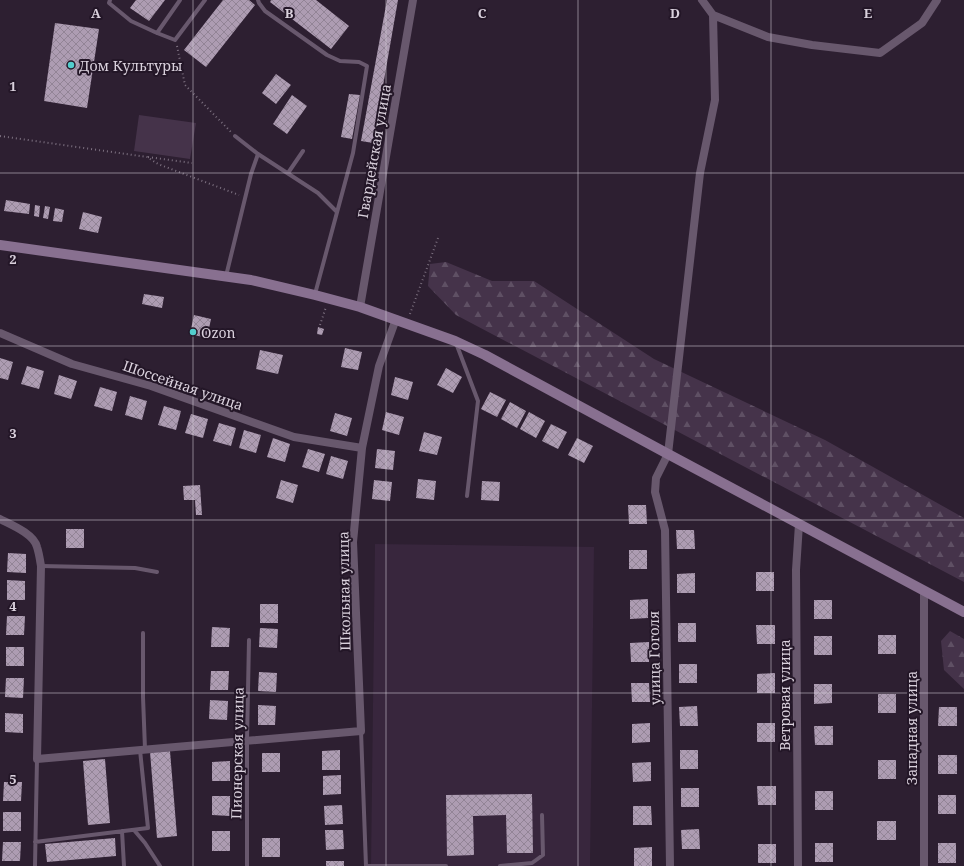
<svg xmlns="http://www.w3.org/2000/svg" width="964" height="866" viewBox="0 0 964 866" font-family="'Noto Serif',serif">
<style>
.built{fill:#38263d}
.grass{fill:#45334a}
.forest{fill:url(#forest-firs)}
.building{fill:url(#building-cross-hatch)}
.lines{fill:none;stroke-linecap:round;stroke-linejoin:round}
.path{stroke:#7d7180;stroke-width:2;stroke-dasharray:1 3;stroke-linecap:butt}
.service{stroke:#68586d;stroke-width:4}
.minor{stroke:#68586d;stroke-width:8}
.secondary{stroke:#887090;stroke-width:10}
.grid{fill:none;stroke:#d9d0dc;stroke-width:1;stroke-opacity:0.55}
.poi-dot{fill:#52cdcd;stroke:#231627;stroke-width:1.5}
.labels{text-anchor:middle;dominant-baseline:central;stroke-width:4;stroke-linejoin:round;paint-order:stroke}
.poi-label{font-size:14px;fill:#d9d0dc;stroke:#231627;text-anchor:start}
.street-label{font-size:14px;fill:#d9d0dc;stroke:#231627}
.grid-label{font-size:13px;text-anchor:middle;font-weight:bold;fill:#d9d0dc;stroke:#231627;stroke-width:4;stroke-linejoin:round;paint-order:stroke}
</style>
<defs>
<pattern id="forest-firs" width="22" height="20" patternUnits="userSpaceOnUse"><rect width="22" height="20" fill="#45334a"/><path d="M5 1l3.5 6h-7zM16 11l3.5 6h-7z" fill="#5f5064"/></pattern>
<pattern id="building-cross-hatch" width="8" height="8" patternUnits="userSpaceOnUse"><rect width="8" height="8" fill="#ad9cb2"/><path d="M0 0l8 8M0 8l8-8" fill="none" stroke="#928496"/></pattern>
</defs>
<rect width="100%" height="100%" fill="#2d1f31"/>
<path class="built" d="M 375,544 L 594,547 L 590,866 L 371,866 Z"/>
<path class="grass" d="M 139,115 L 196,123 L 190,159 L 134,151 Z"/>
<path class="forest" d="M 446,262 L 492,281 L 534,281 L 654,359 L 825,440 L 964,518 L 964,582 L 456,315 L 428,286 L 430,264 Z
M 950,631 L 964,639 L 964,689 L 944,670 L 941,641 Z"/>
<path class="building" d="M 136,0 L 165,0 L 149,21 L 130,8 Z
M 223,0 L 249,0 L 255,5 L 206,67 L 184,50 Z
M 271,0 L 316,0 L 349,26 L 331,49 L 270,2 Z
M 387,0 L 398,0 L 373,143 L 361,141 Z
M 55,23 L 99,29 L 87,108 L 44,101 Z
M 276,74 L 291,85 L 276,104 L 262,93 Z
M 349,94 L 360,95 L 352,139 L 341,137 Z
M 292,95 L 307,106 L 287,134 L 273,124 Z
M 6,200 L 30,204 L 29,214 L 4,211 Z
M 35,205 L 40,206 L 39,217 L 34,216 Z
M 45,206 L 50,207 L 48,219 L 43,218 Z
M 55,208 L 64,210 L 62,222 L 53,221 Z
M 83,212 L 102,217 L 98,233 L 79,229 Z
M 144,294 L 164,297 L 162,308 L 142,304 Z
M 194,315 L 211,319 L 207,338 L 190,334 Z
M 318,327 L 324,329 L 322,335 L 317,334 Z
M 345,348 L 362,352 L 358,370 L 341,367 Z
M 260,350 L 283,355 L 278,374 L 256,369 Z
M 0,358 L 13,362 L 8,380 L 0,378 Z
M 27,366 L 44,371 L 39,389 L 21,384 Z
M 446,368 L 462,377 L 453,393 L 437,385 Z
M 59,375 L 77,381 L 71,399 L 54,394 Z
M 395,377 L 413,382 L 408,400 L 391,395 Z
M 100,387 L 117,392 L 112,411 L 94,406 Z
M 490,392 L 506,400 L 497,417 L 481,409 Z
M 130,396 L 147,401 L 142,420 L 125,415 Z
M 510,402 L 526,411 L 517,428 L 501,419 Z
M 164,406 L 181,411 L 176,430 L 158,425 Z
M 386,412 L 404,417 L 399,435 L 382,430 Z
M 529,412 L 545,421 L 536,438 L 520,429 Z
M 335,413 L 352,418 L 347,436 L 330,431 Z
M 191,414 L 208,419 L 203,438 L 185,433 Z
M 219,423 L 236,428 L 231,446 L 213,441 Z
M 551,424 L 567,432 L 558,449 L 542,441 Z
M 244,430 L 261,435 L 256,453 L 239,448 Z
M 424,432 L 442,437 L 437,455 L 419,451 Z
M 273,438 L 290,444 L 285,462 L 267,457 Z
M 577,438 L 593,446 L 584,463 L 568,455 Z
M 308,449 L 325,454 L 319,472 L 302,467 Z
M 377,449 L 395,451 L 393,470 L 375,468 Z
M 331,456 L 348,461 L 343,479 L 326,474 Z
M 418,479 L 436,481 L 434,500 L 416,498 Z
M 281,480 L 298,485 L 293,503 L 276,498 Z
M 374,480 L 392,482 L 390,501 L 372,499 Z
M 482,481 L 500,482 L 499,501 L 481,500 Z
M 200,485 L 202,515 L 196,515 L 195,500 L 184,500 L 183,486 Z
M 628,505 L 646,505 L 647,524 L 629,524 Z
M 66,529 L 84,529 L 84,548 L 66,548 Z
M 676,530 L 694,530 L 695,549 L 677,549 Z
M 629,550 L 647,550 L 647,569 L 629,569 Z
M 8,553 L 26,554 L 26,573 L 7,572 Z
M 756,572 L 774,572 L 774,591 L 756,591 Z
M 695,573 L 695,593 L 677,593 L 677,574 Z
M 7,580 L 25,581 L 25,600 L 7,600 Z
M 648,599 L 648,618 L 630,619 L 630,600 Z
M 814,600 L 832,600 L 832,619 L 814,619 Z
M 260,604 L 278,604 L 278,623 L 260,623 Z
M 7,616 L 25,616 L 24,635 L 6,635 Z
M 678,623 L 696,623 L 696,642 L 678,642 Z
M 756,625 L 775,625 L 775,644 L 757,644 Z
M 212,627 L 230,628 L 229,647 L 211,647 Z
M 260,628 L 278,629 L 277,648 L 259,647 Z
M 878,635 L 896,635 L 896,654 L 878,654 Z
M 814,636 L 832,636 L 832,655 L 814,655 Z
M 649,642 L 649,662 L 631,662 L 630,643 Z
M 6,647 L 24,647 L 24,666 L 6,666 Z
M 679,664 L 697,664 L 697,683 L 679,683 Z
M 211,671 L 229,671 L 228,690 L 210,690 Z
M 259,672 L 277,673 L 276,692 L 258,691 Z
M 775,673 L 775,693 L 757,693 L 757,674 Z
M 6,678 L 24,678 L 23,698 L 5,697 Z
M 631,683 L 649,683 L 650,702 L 632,702 Z
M 814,684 L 832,684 L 832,703 L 814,704 Z
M 878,694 L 896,694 L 896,713 L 878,713 Z
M 210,700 L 228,701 L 227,720 L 209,719 Z
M 258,705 L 276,706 L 275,725 L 258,725 Z
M 697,706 L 698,726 L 680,726 L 679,707 Z
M 939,707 L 957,707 L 957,726 L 938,726 Z
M 5,713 L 23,714 L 23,733 L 5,732 Z
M 650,723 L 650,742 L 632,743 L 632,724 Z
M 757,723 L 775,723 L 775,742 L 757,742 Z
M 814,726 L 833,726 L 833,745 L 815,745 Z
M 340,750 L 340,770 L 322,770 L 322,751 Z
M 680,750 L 698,750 L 698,769 L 680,769 Z
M 170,751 L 177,836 L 157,838 L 150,752 Z
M 262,753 L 280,753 L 280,772 L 262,772 Z
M 938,755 L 957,755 L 957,774 L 938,774 Z
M 105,759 L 110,823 L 88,825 L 83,761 Z
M 878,760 L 896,760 L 896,779 L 878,779 Z
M 230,761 L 230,781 L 212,781 L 212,762 Z
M 651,762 L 651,781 L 633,782 L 632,763 Z
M 341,775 L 341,794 L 323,795 L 323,776 Z
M 4,782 L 22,782 L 21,801 L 3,801 Z
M 757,786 L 776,786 L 776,805 L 758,805 Z
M 681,788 L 699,788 L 699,807 L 681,807 Z
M 815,791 L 833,791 L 833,810 L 815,810 Z
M 532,794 L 533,853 L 507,853 L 506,815 L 473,816 L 474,855 L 447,856 L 446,795 Z
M 938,795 L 956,795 L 956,814 L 938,814 Z
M 212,796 L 230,796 L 230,816 L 212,815 Z
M 342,805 L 343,824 L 325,825 L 324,806 Z
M 633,806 L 651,806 L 652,825 L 633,825 Z
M 3,812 L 21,812 L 21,831 L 3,831 Z
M 877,821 L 896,821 L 896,840 L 877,840 Z
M 699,829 L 700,849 L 682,849 L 681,830 Z
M 325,830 L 343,830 L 344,849 L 326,850 Z
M 212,831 L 230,831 L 230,851 L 212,851 Z
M 115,838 L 116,856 L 47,862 L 45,844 Z
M 262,838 L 280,838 L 280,857 L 262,857 Z
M 3,842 L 21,842 L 20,861 L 2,861 Z
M 815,843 L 833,843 L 833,862 L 815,862 Z
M 938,843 L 956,843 L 956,863 L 938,863 Z
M 758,844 L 776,844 L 776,863 L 758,863 Z
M 652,847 L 652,866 L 634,866 L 634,848 Z
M 326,861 L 344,861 L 344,866 L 326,866 Z"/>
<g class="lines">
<path class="path" d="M 177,46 L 185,85 L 231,132
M 0,136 L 147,157 L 158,164 L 239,195
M 148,157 L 192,163
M 410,314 L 438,238
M 320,325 L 326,307"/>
<path class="service" d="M 110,0 L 109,3 L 131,21 L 157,33 L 175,40 L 205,0
M 258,0 L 259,3 L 265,11 L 327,55 L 340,61 L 359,62 L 367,66 L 353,153 L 315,294
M 157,33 L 180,0
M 235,136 L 258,154 L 318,193 L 337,212
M 288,173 L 303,151
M 226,276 L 251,174 L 258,154
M 456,343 L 478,401 L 467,496
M 41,566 L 135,568 L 157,572
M 143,633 L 143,697 L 145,749
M 361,731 L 366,866
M 134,830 L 145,843 L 160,866
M 122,831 L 124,866
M 35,842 L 148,828 L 140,750
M 35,866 L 37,759
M 247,866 L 247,741 L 249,640
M 366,866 L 446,866
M 500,866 L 532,863 L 543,855 L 542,815"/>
<path class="minor" d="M 713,15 L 768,37 L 812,45 L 880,53 L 922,23 L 937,0
M 360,307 L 413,0
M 0,333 L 72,364 L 151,386 L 294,437 L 362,448
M 0,519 C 12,525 34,534 37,547 C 39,553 40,560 41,566 L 37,759 L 361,731 L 353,542 L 362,448 L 379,366 L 396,319
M 670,866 L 665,530 L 655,492 L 656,478 L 668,454 L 700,173 L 715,100 L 713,15 L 702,0
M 798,866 L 796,570 L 799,524
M 924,866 L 924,591"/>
<path class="secondary" d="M 0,245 L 251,280 L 315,295 L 360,307 L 455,341 L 485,355 L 668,454 L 964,612"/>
</g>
<path class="grid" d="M 193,0 L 193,866M 386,0 L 386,866M 578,0 L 578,866M 771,0 L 771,866M 0,173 L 964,173M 0,346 L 964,346M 0,520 L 964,520M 0,693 L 964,693"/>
<g class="poi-dot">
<circle cx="71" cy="65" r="4"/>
<circle cx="193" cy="332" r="4"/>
</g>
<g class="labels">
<g class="poi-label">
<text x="79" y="65">Дом Культуры</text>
<text x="201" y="332">Ozon</text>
</g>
<g class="street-label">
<text transform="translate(374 151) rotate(-80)">Гвардейская улица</text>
<text transform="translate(183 385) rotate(19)">Шоссейная улица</text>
<text transform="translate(344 591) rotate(-91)">Школьная улица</text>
<text transform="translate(654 658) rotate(-91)">улица Гоголя</text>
<text transform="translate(784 695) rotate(-90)">Ветровая улица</text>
<text transform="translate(911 728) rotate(-90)">Западная улица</text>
<text transform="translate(237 753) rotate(-89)">Пионерская улица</text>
</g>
</g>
<g class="grid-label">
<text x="96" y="18">A</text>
<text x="289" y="18">B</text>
<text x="482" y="18">C</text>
<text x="675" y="18">D</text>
<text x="868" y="18">E</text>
<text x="13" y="91">1</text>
<text x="13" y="264">2</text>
<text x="13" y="438">3</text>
<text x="13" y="611">4</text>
<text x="13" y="784">5</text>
</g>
</svg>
